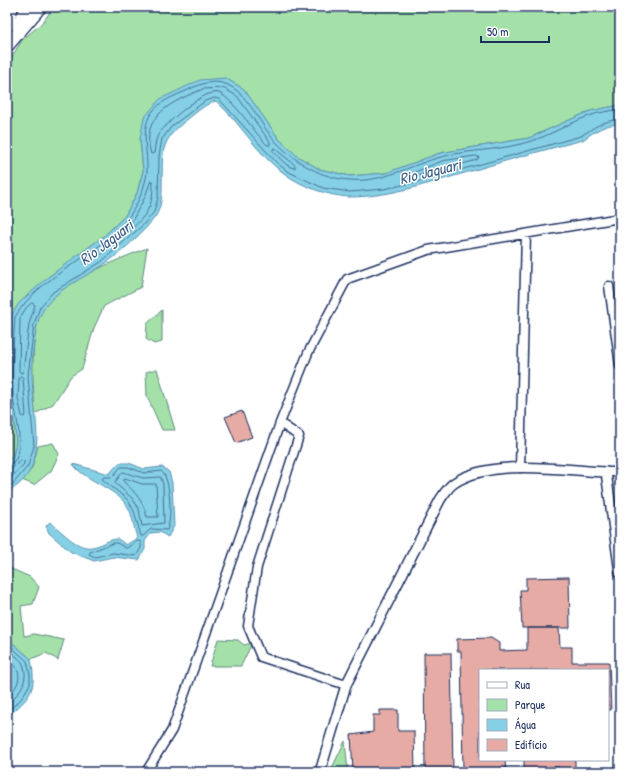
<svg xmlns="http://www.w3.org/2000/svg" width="627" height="779" viewBox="0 0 627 779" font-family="'Patrick Hand',sans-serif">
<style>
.green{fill:#a4e1a8;stroke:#608883}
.water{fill:#85d0e5;stroke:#5b90af}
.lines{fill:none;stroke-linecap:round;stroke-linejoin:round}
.shore{stroke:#456f94;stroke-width:1}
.building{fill:#e5aba4;stroke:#1b2f5e}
.minor-casing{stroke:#1b2f5e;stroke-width:11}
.tertiary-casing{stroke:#1b2f5e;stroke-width:12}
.primary-casing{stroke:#1b2f5e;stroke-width:15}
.minor{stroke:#fff;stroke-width:8}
.tertiary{stroke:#fff;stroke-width:9}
.primary{stroke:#fff;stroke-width:12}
.labels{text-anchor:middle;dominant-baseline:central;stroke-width:3;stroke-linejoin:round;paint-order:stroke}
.water-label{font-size:16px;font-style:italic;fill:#3b5f86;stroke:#fff}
</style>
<rect width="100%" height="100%" fill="#fff"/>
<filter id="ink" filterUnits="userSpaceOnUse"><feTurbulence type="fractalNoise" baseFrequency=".025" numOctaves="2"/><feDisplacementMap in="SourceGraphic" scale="8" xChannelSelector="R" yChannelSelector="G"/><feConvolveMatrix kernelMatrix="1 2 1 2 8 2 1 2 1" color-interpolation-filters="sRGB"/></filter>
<g filter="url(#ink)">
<path class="green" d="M 54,7 L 620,7 L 620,105 L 590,111 L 529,138 L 440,153 L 386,173 L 350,176 L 319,169 L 297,156 L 279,139 L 244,90 L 225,78 L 140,139 L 143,171 L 137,193 L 125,216 L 104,236 L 47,278 L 11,359 L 9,399 L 15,426 L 16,442 L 13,457 L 7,462 L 7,65 L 22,40 L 41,24 Z
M 147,248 L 141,287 L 104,306 L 94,328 L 82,369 L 71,376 L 53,404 L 35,414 C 33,386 29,334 43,309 C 58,283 119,259 147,248 Z
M 162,310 L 162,342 L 154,344 L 146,339 L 147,324 Z
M 157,369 L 175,430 L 162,430 L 147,396 L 146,372 Z
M 53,443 L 59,454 L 51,471 L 34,485 L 22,480 L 32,468 L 38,446 Z
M 7,567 L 30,577 L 39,587 L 33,604 L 21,606 L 24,636 L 34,634 L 64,640 L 58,660 L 46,653 L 31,659 L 7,638 Z
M 218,639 L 238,640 L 244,645 L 252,643 L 241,666 L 210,666 Z
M 345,741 L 348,772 L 330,772 Z"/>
<path class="water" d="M 225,78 L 244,89 L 279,139 L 297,156 L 319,169 L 350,176 L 386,173 L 440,153 L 529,138 L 590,111 L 620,105 L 620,124 C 606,124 594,131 583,140 C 547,149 511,159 475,170 C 436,181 391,197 350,197 C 328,196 303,187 285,174 C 257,155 241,123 216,101 C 205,104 197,112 188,119 C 158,142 163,152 162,188 C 162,196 161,206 157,214 C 148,229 117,256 102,266 C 77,282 45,293 37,325 C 34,341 31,361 32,377 C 33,416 52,470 7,492 L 7,462 L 13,456 L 16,442 L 15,426 L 9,399 L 11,316 L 19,303 L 47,278 L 104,236 L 125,216 L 137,193 L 143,171 L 140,139 L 144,118 L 160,99 L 200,80 Z
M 119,463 L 129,463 L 144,469 L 162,467 L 169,472 L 172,483 L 174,526 L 168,537 L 160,532 L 151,533 L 145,541 L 145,549 L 139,560 L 113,557 L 94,561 L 71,552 L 49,533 L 46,526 L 50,522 C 61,530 77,550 92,547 C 101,546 108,539 118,539 L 126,545 L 137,538 C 133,526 133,512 125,503 C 113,488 80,477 73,464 L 109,474 Z
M 7,638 L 31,659 C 37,692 31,696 7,717 Z"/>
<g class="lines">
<path class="shore" d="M 203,89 L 223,88 L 237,96 L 270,142 L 270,145 L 267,145 C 256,134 232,98 219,93 C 205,88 166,123 158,135 C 155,140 155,148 154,153 L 151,154 C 139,115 174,101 203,89 Z
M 274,148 L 295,165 L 295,168 C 287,168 279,157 273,151 Z
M 476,156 L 479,157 L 477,160 L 406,179 L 404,178 L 405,176 L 442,161 Z
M 151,181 L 153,183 C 153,207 147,215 129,231 C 125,234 121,239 116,240 L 116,237 L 132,221 L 145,197 Z
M 106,246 L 108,246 L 108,249 L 87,264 L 85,264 L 85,261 Z
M 32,303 L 35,305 L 29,324 L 23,372 L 21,373 L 19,371 L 20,318 L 26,308 Z
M 21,376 L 23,378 L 26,415 L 24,417 L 22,416 L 18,398 L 19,378 Z
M 7,465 C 30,462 14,410 13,397 C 12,371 13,343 15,317 C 41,273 98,258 128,218 C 137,206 146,186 147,171 C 148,145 136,120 163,102 C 172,96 183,93 192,88 C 241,65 251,116 277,143 C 297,163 321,178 350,180 C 383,183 410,165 441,157 C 470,149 502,151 531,141 C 551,135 569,123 589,116 C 599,112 610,111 620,109
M 121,467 L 128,467 L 144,473 L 161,471 C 171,477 172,521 167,530 L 151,529 L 143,536 L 141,536 L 134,511 L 128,500 L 102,479 L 104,477 L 112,477 Z
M 7,470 L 13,468 L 21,460 L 24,461 L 24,464 L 7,482
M 123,472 L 143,478 L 161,477 L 163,485 L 164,523 L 142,526 L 139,509 L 132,498 L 115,483 Z
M 125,478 L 142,484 L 156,484 L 158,517 L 147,517 C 143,501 136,493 124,482 Z
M 7,488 L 12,485 L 28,466 L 34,446 L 28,376 L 34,324 L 40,307 L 53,292 L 101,262 L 143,225 L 154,212 L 158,198 L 159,156 L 162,139 L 172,126 L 205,101 L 215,98 L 219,99 L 276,162 L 287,171 L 323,188 L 350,192 L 384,189 L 421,181 L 581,136 C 593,128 605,119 620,120
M 138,541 L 141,542 L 141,548 L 136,556 L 113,553 L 95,557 L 89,554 L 90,552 L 113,543 L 117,543 L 126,548 Z
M 7,643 L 27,661 L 30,675 L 30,684 L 21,699 L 7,712
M 7,650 C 12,653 21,659 23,664 C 30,681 18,695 7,705
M 7,657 C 23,671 23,682 7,697"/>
</g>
<path class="building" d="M 242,411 L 252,437 L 236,443 L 225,417 Z
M 569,577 L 570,628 L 522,628 L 520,590 L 526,590 L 526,578 Z
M 527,628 L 559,628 L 560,647 L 572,647 L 572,662 L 609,662 L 611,710 L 608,710 L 608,670 L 480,670 L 480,760 L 505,760 L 506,772 L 463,772 L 461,651 L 457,651 L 457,639 L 491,638 L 499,643 L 499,651 L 527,650 Z
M 424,653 L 451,653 L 453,772 L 425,772 Z
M 380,710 L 398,710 L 398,731 L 414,731 L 415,772 L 353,772 L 351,735 L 373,732 L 373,715 L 380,715 Z
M 524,760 L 575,760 L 575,772 L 559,772 L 559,767 L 550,767 L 550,772 L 524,772 Z"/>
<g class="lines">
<g class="minor-casing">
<path id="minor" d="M 609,286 L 620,366
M 280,423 L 299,436 L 257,567 L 248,626 L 261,657 L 346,685
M 520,468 L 526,234
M 606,472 L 620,472
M 146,772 L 172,730 L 280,423 L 308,353 L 347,279 L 428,250 L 620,218"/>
</g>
<g class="tertiary-casing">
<path id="tertiary" d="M 320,772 L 346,685 L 440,500 C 444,494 448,487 454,483 C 490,458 563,470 606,472 L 620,573"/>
</g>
<g class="primary-casing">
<path id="primary" d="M 7,23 L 12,7
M 17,26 L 28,7
M 7,46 L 40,7"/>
</g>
<use href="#minor" class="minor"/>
<use href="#tertiary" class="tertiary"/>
<use href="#primary" class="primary"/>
</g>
</g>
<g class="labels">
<g class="water-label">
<text transform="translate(430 171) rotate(-14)">Rio Jaguari</text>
<text transform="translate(106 242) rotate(-37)">Rio Jaguari</text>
</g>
</g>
<rect width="627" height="779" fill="none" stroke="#fff" stroke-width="24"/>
<rect x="12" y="12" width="603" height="755" fill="none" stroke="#1b2f5e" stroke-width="1.5" filter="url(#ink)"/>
<rect x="479" y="669" width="130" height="92" fill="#ffffff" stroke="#a4acbf"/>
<rect x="487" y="682" width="20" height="6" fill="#ffffff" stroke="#a4acbf"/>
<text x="515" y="689" font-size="12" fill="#1b2f5e">Rua</text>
<rect x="487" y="699" width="20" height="12" fill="#a4e1a8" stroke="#a4acbf"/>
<text x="515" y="709" font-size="12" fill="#1b2f5e">Parque</text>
<rect x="487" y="719" width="20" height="12" fill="#85d0e5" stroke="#a4acbf"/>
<text x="515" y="729" font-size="12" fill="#1b2f5e">Água</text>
<rect x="487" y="739" width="20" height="12" fill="#e5aba4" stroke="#a4acbf"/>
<text x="515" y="749" font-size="12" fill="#1b2f5e">Edifício</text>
<path d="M481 36v6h68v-6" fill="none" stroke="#1b2f5e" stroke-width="2"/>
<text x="487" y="36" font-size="12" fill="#1b2f5e" stroke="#ffffff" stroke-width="3" paint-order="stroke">50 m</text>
</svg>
